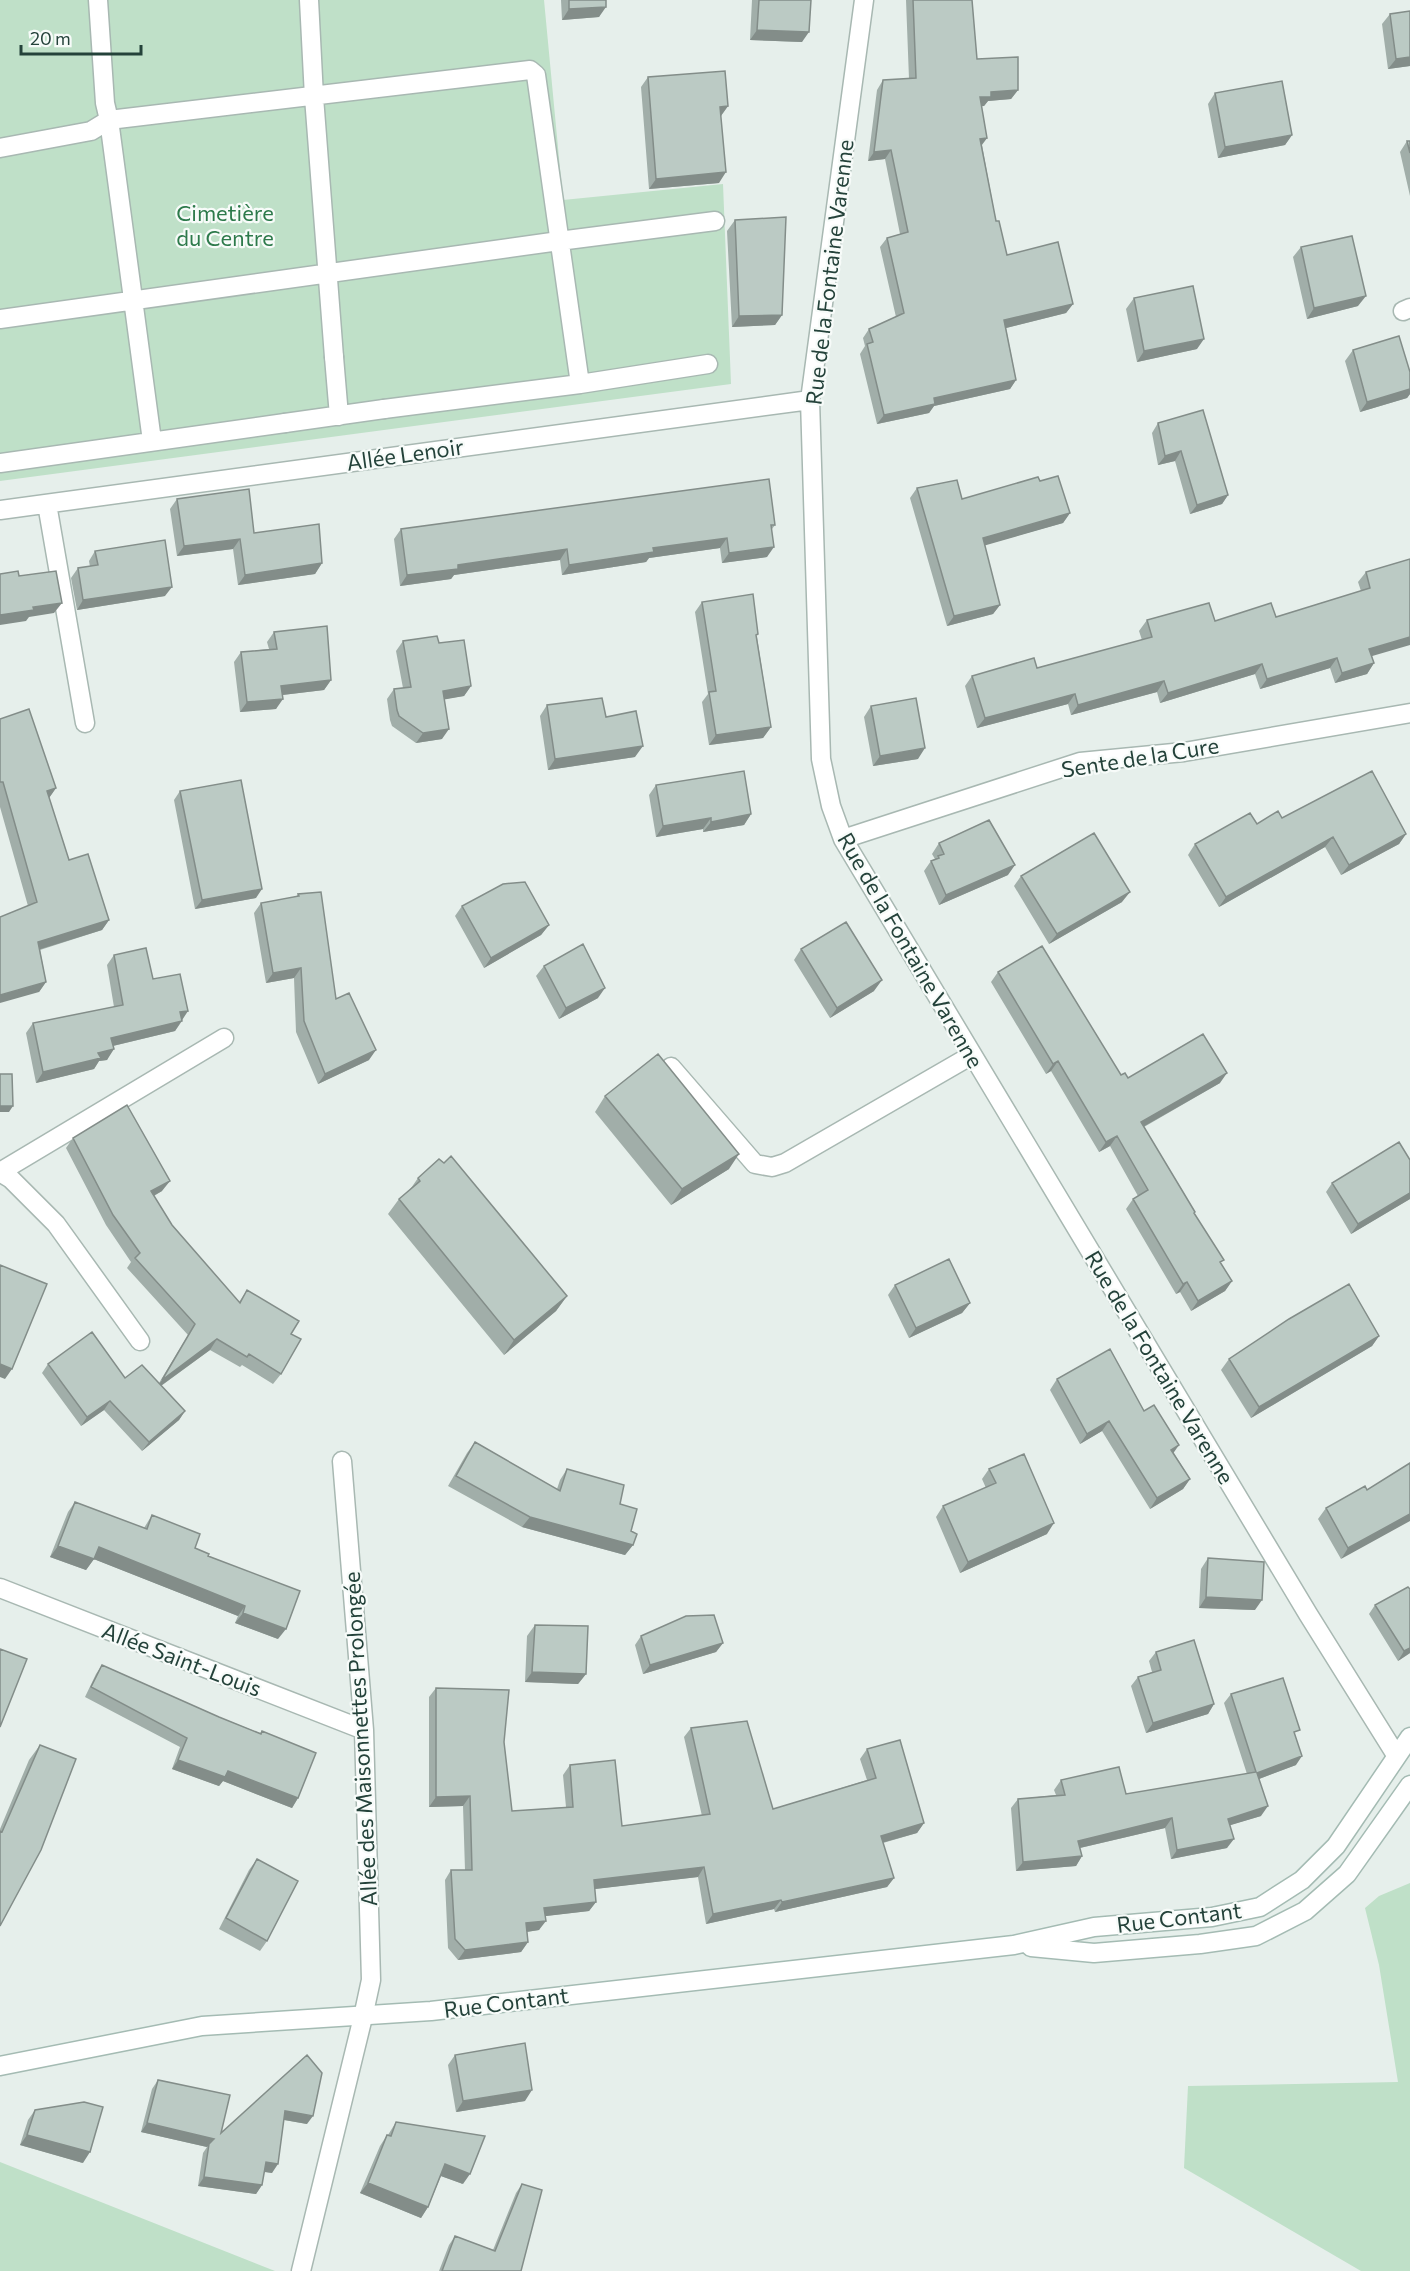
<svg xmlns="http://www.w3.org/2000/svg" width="1410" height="2271" viewBox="0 0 1410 2271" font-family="Commissioner,sans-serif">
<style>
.green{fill:#bfe0c8}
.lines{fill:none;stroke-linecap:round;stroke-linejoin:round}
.lane-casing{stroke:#a8b8b2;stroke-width:21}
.street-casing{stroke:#a8b8b2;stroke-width:21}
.secondary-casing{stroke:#a4bbb3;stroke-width:21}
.lane{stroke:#fff;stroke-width:18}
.street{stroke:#fff;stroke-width:18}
.secondary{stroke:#fff;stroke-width:18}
.wall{fill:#a1aea9}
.shaded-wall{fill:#838d89}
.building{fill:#bbcac4;stroke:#838d89;stroke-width:1.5}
.labels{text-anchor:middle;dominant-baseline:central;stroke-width:4.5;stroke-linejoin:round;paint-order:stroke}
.park-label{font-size:22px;fill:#2d7a4b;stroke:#f7fbf9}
.street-label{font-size:22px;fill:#24423a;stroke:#f7fbf9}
</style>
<rect width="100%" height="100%" fill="#e6efeb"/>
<path class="green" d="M 0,0 L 544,0 L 563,200 L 723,184 L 731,384 L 0,481 Z
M 1410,1883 L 1410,2271 L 1361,2271 L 1184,2168 L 1188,2086 L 1398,2082 L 1379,1965 L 1365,1908 L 1379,1896 Z
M 0,2162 L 275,2271 L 0,2271 Z"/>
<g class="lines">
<g class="lane-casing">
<path id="lane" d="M 309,0 L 314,97 L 334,357
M 0,148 L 91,131 L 109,120 L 105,103 L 98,0
M 0,319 L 559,241 L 715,221
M 384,409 L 580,384 L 708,364
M 152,441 L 109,120 L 530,70 L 536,75 L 580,384
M 0,463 L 285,423
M 671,1067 L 755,1164 L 772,1167 L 785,1163 L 972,1055"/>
</g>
<g class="street-casing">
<path id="street" d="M 864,0 L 810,400 L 821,759 L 831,806 L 843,839 L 1308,1614 L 1396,1755
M 1403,311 L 1410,308
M 334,357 L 339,416
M 285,423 L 384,409
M 47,504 L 85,723
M 0,510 L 810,400
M 843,839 L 1080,762 L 1184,752 L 1410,713
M 140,1341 L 56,1224 L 11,1179 L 0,1172 L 224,1038
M 0,1588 L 364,1730
M 301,2271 L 363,2017 L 371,1980 L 364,1730 L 342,1461"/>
</g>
<g class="secondary-casing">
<path id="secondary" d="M 1031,1947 L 1094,1953 L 1200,1944 L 1256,1936 L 1305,1911 L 1347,1874 L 1410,1785
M 0,2066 L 202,2026 L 431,2011 L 1014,1945 L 1094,1927 L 1212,1917 L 1260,1907 L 1302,1880 L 1336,1846 L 1410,1737"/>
</g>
<use href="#lane" class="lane"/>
<use href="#street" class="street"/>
<use href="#secondary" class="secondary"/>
</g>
<path class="wall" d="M 561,0 L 606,0 L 599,17 L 562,20 Z
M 752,0 L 811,0 L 802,42 L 750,40 Z
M 906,0 L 972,0 L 977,59 L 1018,90 L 1011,99 L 988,101 L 984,106 L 981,106 L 987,138 L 982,145 L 996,221 L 1007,255 L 1073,304 L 1066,313 L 1006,328 L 1016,380 L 1010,389 L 934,406 L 929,413 L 877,424 L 860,354 L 865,346 L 863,338 L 869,329 L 896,317 L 880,247 L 887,238 L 900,234 L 885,159 L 868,161 L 877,90 L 883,80 L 909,79 Z
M 1410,11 L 1410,66 L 1388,69 L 1382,24 L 1390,14 Z
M 648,77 L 728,106 L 721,116 L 719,183 L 649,189 L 641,87 Z
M 1215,93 L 1292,135 L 1285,145 L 1218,158 L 1208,104 Z
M 1407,141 L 1410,141 L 1410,196 L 1400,152 Z
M 735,220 L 782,315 L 775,325 L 732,327 L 727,231 Z
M 1301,247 L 1358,306 L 1307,319 L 1293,257 Z
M 1134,298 L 1197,349 L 1137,362 L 1126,309 Z
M 1353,350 L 1410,372 L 1410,394 L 1407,398 L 1360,412 L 1345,361 Z
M 1158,423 L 1228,495 L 1222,504 L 1190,514 L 1175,461 L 1158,465 L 1152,433 Z
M 1040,481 L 1070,513 L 1063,523 L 984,545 L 1000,605 L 993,614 L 947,626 L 910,498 L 917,488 L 962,499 Z
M 177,499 L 254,533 L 322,563 L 315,574 L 238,585 L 233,549 L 177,556 L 170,509 Z
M 775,525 L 772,529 L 767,557 L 722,563 L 720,548 L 649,558 L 646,562 L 562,575 L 560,560 L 454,575 L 451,579 L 400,586 L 394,539 L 401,529 Z
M 95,551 L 165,596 L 77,610 L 71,578 L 78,568 L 90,567 L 89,561 Z
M 1410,559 L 1372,656 L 1374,663 L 1367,674 L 1335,683 L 1330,668 L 1260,689 L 1255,674 L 1160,703 L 1157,692 L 1071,715 L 1068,704 L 977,728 L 965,686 L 972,676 L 1037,668 L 1142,640 L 1139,631 L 1147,620 L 1215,621 L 1276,617 L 1361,591 L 1358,582 L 1366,572 Z
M 702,602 L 757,637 L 771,727 L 763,738 L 709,745 L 702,702 L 708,694 L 695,612 Z
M 274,632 L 331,680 L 324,690 L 282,695 L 276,709 L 240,712 L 234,662 L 241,652 L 269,649 L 267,642 Z
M 403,641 L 439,643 L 471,686 L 464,696 L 444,699 L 442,739 L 416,743 L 392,726 L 390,720 L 387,699 L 394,689 L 403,688 L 396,651 Z
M 547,705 L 606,717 L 635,757 L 548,770 L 540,716 Z
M 871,706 L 918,759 L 873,766 L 864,717 Z
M 0,719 L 56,788 L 49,798 L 69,860 L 109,920 L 102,930 L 40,950 L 46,982 L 39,992 L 28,906 L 0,807 Z
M 656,785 L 751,814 L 744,825 L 703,832 L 703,829 L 656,837 L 649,795 Z
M 180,791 L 256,898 L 195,909 L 174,800 Z
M 1282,818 L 1406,834 L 1399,844 L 1341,875 L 1325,847 L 1219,907 L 1188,855 L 1195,844 L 1257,824 Z
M 939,843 L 1008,875 L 939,905 L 924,871 L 931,861 L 935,859 L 932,854 Z
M 1021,876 L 1122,902 L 1049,944 L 1014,886 Z
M 298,894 L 336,999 L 369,1060 L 318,1084 L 296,1032 L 294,978 L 266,983 L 254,913 L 261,903 L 296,897 Z
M 462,906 L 549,925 L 541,935 L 484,968 L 455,916 Z
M 801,949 L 874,991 L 830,1018 L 794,960 Z
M 114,955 L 153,979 L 182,1021 L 175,1031 L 113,1046 L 107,1060 L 99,1061 L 94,1069 L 36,1083 L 26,1033 L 33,1023 L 114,1007 L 107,965 Z
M 544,966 L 598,998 L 559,1019 L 536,976 Z
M 998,972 L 1121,1075 L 1128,1078 L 1220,1083 L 1144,1127 L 1195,1212 L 1194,1214 L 1221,1264 L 1232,1281 L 1225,1291 L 1191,1311 L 1180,1292 L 1176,1294 L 1126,1209 L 1133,1199 L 1138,1196 L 1110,1146 L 1099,1152 L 1051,1071 L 1046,1074 L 991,982 Z
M 605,1096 L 729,1169 L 671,1205 L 595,1112 Z
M 73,1138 L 162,1191 L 154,1196 L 172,1225 L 239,1302 L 247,1290 L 291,1334 L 281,1374 L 273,1384 L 242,1365 L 240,1367 L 210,1350 L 161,1386 L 185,1411 L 179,1420 L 142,1451 L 104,1410 L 81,1426 L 42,1373 L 48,1364 L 159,1383 L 188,1335 L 127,1268 L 131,1262 L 106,1225 L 66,1148 Z
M 1410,1160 L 1410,1199 L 1351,1234 L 1326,1192 L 1332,1183 Z
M 418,1178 L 567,1296 L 556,1311 L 504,1355 L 388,1214 L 399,1199 L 409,1191 Z
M 895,1285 L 970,1303 L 962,1313 L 909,1338 L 888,1295 Z
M 1379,1336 L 1372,1346 L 1251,1418 L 1221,1370 L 1229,1359 Z
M 1057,1379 L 1144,1411 L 1174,1453 L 1190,1479 L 1183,1489 L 1150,1509 L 1102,1431 L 1080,1444 L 1050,1390 Z
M 475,1442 L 557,1489 L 560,1480 L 567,1469 L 620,1504 L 631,1531 L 633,1545 L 625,1555 L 522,1527 L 448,1486 L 467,1453 Z
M 1410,1463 L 1341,1559 L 1318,1519 L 1326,1508 L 1367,1490 Z
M 989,1469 L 1047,1534 L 960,1573 L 936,1517 L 943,1506 L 986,1488 L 982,1479 Z
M 75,1502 L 144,1528 L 152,1515 L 195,1548 L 208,1556 L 278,1639 L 235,1623 L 238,1616 L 94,1559 L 86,1570 L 50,1557 L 68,1512 Z
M 1208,1558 L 1255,1610 L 1199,1608 L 1201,1569 Z
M 1375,1605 L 1410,1653 L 1398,1661 L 1369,1614 Z
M 535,1625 L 586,1674 L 578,1684 L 525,1682 L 527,1636 Z
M 641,1636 L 723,1643 L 716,1652 L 643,1674 L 635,1645 Z
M 1156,1652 L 1214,1704 L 1208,1714 L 1146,1733 L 1131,1686 L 1138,1677 L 1152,1672 L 1149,1661 Z
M 102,1665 L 219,1717 L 260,1733 L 262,1731 L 298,1798 L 292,1808 L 223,1781 L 219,1786 L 172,1769 L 180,1747 L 85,1697 L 96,1674 Z
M 436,1688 L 504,1742 L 512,1811 L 566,1807 L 563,1775 L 570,1765 L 622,1826 L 702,1816 L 684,1737 L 691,1728 L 773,1809 L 867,1780 L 860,1759 L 867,1749 L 924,1823 L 917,1833 L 883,1843 L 894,1878 L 887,1887 L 775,1912 L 774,1909 L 706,1924 L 698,1877 L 594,1889 L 596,1902 L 589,1911 L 545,1916 L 539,1930 L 527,1932 L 528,1942 L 521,1952 L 458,1960 L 448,1948 L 445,1880 L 451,1870 L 465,1870 L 463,1806 L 429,1807 L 429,1697 Z
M 1231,1694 L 1295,1736 L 1296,1765 L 1259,1779 L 1261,1816 L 1230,1825 L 1227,1848 L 1171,1859 L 1165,1828 L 1080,1848 L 1082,1856 L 1076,1866 L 1016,1871 L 1011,1808 L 1018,1799 L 1056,1795 L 1054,1790 L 1061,1780 L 1126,1794 L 1247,1774 L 1224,1703 Z
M 40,1745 L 0,1926 L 0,1829 L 29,1760 Z
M 257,1859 L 267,1941 L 260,1951 L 219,1929 L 249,1870 Z
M 307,2055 L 307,2124 L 284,2120 L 272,2173 L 264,2172 L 262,2185 L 256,2194 L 198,2186 L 203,2153 L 207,2147 L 141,2132 L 152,2089 L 158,2080 L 221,2133 Z
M 455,2055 L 525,2101 L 456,2112 L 448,2065 Z
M 35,2110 L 83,2163 L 20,2145 L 28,2120 Z
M 396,2122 L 463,2184 L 441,2176 L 428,2207 L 421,2218 L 360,2193 L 380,2146 L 387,2135 L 388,2135 Z
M 522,2184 L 521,2271 L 439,2271 L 449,2245 L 455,2236 L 493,2250 L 516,2193 Z"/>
<path class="shaded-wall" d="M 606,7 L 599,17 L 562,20 L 569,9 Z
M 757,30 L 809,32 L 802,42 L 750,40 Z
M 1410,57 L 1410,66 L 1388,69 L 1396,59 Z
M 1018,90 L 1011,99 L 988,101 L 984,106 L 973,107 L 980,97 L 991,92 Z
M 728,106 L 720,117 L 720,107 Z
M 1292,135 L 1285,145 L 1218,158 L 1225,147 Z
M 987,138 L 980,147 L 980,139 Z
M 891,150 L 885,159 L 868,161 L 874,152 Z
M 726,172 L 719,183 L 649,189 L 656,179 Z
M 1366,296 L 1358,306 L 1307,319 L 1314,308 Z
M 1073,304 L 1066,313 L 998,330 L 1004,320 Z
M 782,315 L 775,325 L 732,327 L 739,316 Z
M 1204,339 L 1197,349 L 1137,362 L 1144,351 Z
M 1016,380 L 1010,389 L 934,406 L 929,413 L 877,424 L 884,415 L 934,398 Z
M 1410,389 L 1410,394 L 1407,398 L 1360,412 L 1367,402 Z
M 1181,451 L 1175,461 L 1158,465 L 1165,456 Z
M 1228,495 L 1222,504 L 1190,514 L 1197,505 Z
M 1070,513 L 1063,523 L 976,548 L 983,538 Z
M 727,538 L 720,548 L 649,558 L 646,562 L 562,575 L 569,565 L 653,548 Z
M 240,539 L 233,549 L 177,556 L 184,546 Z
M 774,547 L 767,557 L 722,563 L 729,553 Z
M 567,549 L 560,560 L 454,575 L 451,579 L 400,586 L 407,575 L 458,565 Z
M 322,563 L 315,574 L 238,585 L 245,575 Z
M 172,587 L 165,596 L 77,610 L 83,600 Z
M 62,603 L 54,613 L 29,617 L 26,621 L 0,625 L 0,615 L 33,607 Z
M 1000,605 L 993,614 L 947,626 L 954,616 Z
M 1410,637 L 1410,645 L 1362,659 L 1369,649 Z
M 1337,658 L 1330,668 L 1260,689 L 1267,679 Z
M 1374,663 L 1367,674 L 1335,683 L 1342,673 Z
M 1262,664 L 1255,674 L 1160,703 L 1168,693 Z
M 331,680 L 324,690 L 274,696 L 281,686 Z
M 1164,681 L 1157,692 L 1071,715 L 1078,705 Z
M 471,686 L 464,696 L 436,701 L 443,691 Z
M 1075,694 L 1068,704 L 977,728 L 985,718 Z
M 283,699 L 276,709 L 240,712 L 247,702 Z
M 771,727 L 763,738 L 709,745 L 716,735 Z
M 449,729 L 442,739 L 416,743 L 423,733 Z
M 643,746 L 635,757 L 548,770 L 555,759 Z
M 925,748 L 918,759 L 873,766 L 880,756 Z
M 56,788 L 49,798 L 47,791 Z
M 751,814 L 744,825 L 703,832 L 711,822 Z
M 711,818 L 703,829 L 656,837 L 663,826 Z
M 1406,834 L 1399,844 L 1341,875 L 1349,865 Z
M 1333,837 L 1325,847 L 1219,907 L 1226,897 Z
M 1015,865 L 1008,875 L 939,905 L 946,895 Z
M 262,889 L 256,898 L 195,909 L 202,900 Z
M 1130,892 L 1122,902 L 1049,944 L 1057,934 Z
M 109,920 L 102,930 L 31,952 L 38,942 Z
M 549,925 L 541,935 L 484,968 L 491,958 Z
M 301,968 L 294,978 L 266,983 L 273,973 Z
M 882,980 L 874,991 L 830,1018 L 837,1008 Z
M 46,982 L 39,992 L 0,1003 L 0,995 Z
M 605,988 L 598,998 L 559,1019 L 566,1008 Z
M 188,1011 L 175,1031 L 104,1048 L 111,1038 L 180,1012 Z
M 114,1049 L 107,1060 L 99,1061 L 94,1069 L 36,1083 L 43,1072 L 98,1053 Z
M 376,1050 L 369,1060 L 318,1084 L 325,1074 Z
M 1058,1061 L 1051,1071 L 1046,1074 L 1053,1064 Z
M 1227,1073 L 1220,1083 L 1134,1132 L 1141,1122 Z
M 0,1106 L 13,1106 L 9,1112 L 0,1112 Z
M 1117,1136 L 1110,1146 L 1099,1152 L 1106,1142 Z
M 739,1154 L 729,1169 L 671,1205 L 682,1189 Z
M 170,1181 L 162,1191 L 144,1201 L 151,1191 Z
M 1410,1193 L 1410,1199 L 1351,1234 L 1358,1224 Z
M 1232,1281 L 1225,1291 L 1191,1311 L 1198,1301 Z
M 1187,1282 L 1180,1292 L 1176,1294 L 1183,1284 Z
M 567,1296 L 556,1311 L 504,1355 L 514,1340 Z
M 970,1303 L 962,1313 L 909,1338 L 916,1328 Z
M 1379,1336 L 1372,1346 L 1251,1418 L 1259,1407 Z
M 217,1339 L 210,1350 L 155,1390 L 162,1380 Z
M 0,1364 L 12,1369 L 5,1379 L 0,1377 Z
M 110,1401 L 104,1410 L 81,1426 L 87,1417 Z
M 185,1411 L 179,1420 L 142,1451 L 149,1442 Z
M 1109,1421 L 1102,1431 L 1080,1444 L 1087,1434 Z
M 1179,1445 L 1172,1455 L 1171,1450 Z
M 1190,1479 L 1183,1489 L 1150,1509 L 1157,1498 Z
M 1410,1514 L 1410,1521 L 1341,1559 L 1348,1548 Z
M 530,1517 L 633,1545 L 625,1555 L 522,1527 Z
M 1054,1523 L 1047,1534 L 960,1573 L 968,1562 Z
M 58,1546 L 94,1559 L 86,1570 L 50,1557 Z
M 99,1547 L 245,1606 L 238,1616 L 91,1558 Z
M 1206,1597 L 1262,1600 L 1255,1610 L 1199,1608 Z
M 243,1613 L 286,1629 L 278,1639 L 235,1623 Z
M 723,1643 L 716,1652 L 643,1674 L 650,1665 Z
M 1410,1648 L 1410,1653 L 1398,1661 L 1404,1651 Z
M 532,1672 L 586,1674 L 578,1684 L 525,1682 Z
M 1214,1704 L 1208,1714 L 1146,1733 L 1153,1723 Z
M 1302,1756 L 1296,1765 L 1251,1782 L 1257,1773 Z
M 178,1760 L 228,1771 L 298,1798 L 292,1808 L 223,1781 L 219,1786 L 172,1769 Z
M 470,1796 L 463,1806 L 429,1807 L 436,1797 Z
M 1268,1806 L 1261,1816 L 1221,1828 L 1228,1819 Z
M 1172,1818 L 1165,1828 L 1071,1850 L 1078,1841 Z
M 924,1823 L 917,1833 L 874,1845 L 881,1836 Z
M 1234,1839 L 1227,1848 L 1171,1859 L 1177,1850 Z
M 1082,1856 L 1076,1866 L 1016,1871 L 1023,1862 Z
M 704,1867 L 698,1877 L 587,1890 L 594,1880 Z
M 894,1878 L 887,1887 L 775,1912 L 782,1902 Z
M 781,1900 L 774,1909 L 706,1924 L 713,1914 Z
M 596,1902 L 589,1911 L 538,1917 L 544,1908 Z
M 546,1921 L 539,1930 L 519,1933 L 526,1923 Z
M 528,1942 L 521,1952 L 458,1960 L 465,1950 Z
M 532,2090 L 525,2101 L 456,2112 L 463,2101 Z
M 285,2111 L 313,2116 L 307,2124 L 279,2119 Z
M 147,2123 L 214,2139 L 207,2147 L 141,2132 Z
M 27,2135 L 90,2152 L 83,2163 L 20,2145 Z
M 266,2162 L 278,2164 L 272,2173 L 260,2171 Z
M 445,2164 L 470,2174 L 463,2184 L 438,2175 Z
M 204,2177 L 262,2185 L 256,2194 L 198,2186 Z
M 368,2183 L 428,2207 L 421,2218 L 360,2193 Z"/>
<path class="building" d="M 569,0 L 606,0 L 606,7 L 569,9 Z
M 759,0 L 811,0 L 809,32 L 757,30 Z
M 913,0 L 972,0 L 977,59 L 1018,57 L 1018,90 L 991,92 L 991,97 L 980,97 L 987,138 L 980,139 L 996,221 L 999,221 L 1007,255 L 1058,242 L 1073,304 L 1004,320 L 1016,380 L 934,398 L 935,404 L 884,415 L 867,344 L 873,342 L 869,329 L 904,313 L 887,238 L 908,232 L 891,150 L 874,152 L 883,80 L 916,78 Z
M 1410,11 L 1410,57 L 1396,59 L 1390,14 Z
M 725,71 L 728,106 L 720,107 L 726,172 L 656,179 L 648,77 Z
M 1282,81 L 1292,135 L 1225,147 L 1215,93 Z
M 1407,141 L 1410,141 L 1410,153 Z
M 786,217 L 782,315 L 739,316 L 735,220 Z
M 1352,236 L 1366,296 L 1314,308 L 1301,247 Z
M 1193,286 L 1204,339 L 1144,351 L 1134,298 Z
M 1399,336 L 1410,372 L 1410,389 L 1367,402 L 1353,350 Z
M 1203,410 L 1228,495 L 1197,505 L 1181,451 L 1165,456 L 1158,423 Z
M 1058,476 L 1070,513 L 983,538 L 1000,605 L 954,616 L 917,488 L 957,480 L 962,499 L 1038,477 L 1040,481 Z
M 769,479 L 775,525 L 771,525 L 774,547 L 729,553 L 727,538 L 653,548 L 654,552 L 569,565 L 567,549 L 458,565 L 458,569 L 407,575 L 401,529 Z
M 249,489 L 254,533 L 319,524 L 322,563 L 245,575 L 240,539 L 184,546 L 177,499 Z
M 165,540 L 172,587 L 83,600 L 78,568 L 98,565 L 95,551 Z
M 1410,559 L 1410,637 L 1369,649 L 1374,663 L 1342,673 L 1337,658 L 1267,679 L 1262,664 L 1168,693 L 1164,681 L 1078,705 L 1075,694 L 985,718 L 972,676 L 1034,658 L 1037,668 L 1152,637 L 1147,620 L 1209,603 L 1215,621 L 1271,603 L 1276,617 L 1370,588 L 1366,572 Z
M 18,571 L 19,576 L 56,571 L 62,603 L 33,607 L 34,610 L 0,615 L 0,574 Z
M 753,594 L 758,634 L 756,635 L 771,727 L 716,735 L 709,692 L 716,691 L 702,602 Z
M 327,626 L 331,680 L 281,686 L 283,699 L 247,702 L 241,652 L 277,649 L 274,632 Z
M 437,636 L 439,643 L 464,640 L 471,686 L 443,691 L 449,729 L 423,733 L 399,716 L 397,710 L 394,689 L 411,687 L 403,641 Z
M 602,698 L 606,717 L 636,711 L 643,746 L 555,759 L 547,705 Z
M 916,698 L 925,748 L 880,756 L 871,706 Z
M 29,709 L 56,788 L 47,791 L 69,860 L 88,854 L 109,920 L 38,942 L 46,982 L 0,995 L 0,917 L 37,902 L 3,782 L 0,782 L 0,719 Z
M 744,771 L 751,814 L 711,822 L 711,818 L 663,826 L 656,785 Z
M 1372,771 L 1406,834 L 1349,865 L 1333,837 L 1226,897 L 1195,844 L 1250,813 L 1257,824 L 1278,811 L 1282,818 Z
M 241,780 L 262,889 L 202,900 L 180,791 Z
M 989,820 L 1015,865 L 946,895 L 931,861 L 939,858 L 938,856 L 944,854 L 939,843 Z
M 1094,833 L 1130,892 L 1057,934 L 1021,876 Z
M 525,882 L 549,925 L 491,958 L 462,906 L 503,884 Z
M 321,892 L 336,999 L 349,993 L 376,1050 L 325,1074 L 304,1021 L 301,968 L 273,973 L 261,903 L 299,896 L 298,894 Z
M 846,922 L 882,980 L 837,1008 L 801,949 Z
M 583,944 L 605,988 L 566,1008 L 544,966 Z
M 1042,946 L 1121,1075 L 1125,1073 L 1128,1078 L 1203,1034 L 1227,1073 L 1141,1122 L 1195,1212 L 1194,1213 L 1224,1260 L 1220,1262 L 1232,1281 L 1198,1301 L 1187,1282 L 1183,1284 L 1133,1199 L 1148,1190 L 1117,1136 L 1106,1142 L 1058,1061 L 1053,1064 L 998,972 Z
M 146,948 L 153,979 L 180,974 L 188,1011 L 180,1012 L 182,1021 L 111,1038 L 114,1049 L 98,1053 L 101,1058 L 43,1072 L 33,1023 L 123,1005 L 114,955 Z
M 658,1054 L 739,1154 L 682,1189 L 605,1096 Z
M 0,1074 L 12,1074 L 13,1106 L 0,1106 Z
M 127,1105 L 170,1181 L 151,1191 L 172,1225 L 240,1303 L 247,1290 L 299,1321 L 291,1334 L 301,1339 L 281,1374 L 249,1354 L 247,1357 L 217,1339 L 162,1380 L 195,1324 L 135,1258 L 140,1253 L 113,1215 L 73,1138 Z
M 1399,1142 L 1410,1160 L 1410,1193 L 1358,1224 L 1332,1183 Z
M 451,1156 L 567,1296 L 514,1340 L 399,1199 L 420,1181 L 418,1178 L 439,1159 L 444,1163 Z
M 949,1259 L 970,1303 L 916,1328 L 895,1285 Z
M 0,1265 L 47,1284 L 12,1369 L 0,1364 Z
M 1349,1284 L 1379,1336 L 1259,1407 L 1229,1359 L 1289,1319 Z
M 92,1332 L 125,1378 L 142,1365 L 185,1411 L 149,1442 L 110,1401 L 87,1417 L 48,1364 Z
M 1110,1349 L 1144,1411 L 1154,1405 L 1179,1445 L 1171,1450 L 1190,1479 L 1157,1498 L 1109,1421 L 1087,1434 L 1057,1379 Z
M 475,1442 L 560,1491 L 567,1469 L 624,1485 L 620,1504 L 637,1509 L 631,1531 L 637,1534 L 633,1545 L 530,1517 L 456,1476 Z
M 1024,1454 L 1054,1523 L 968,1562 L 943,1506 L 996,1483 L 989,1469 Z
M 1410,1463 L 1410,1514 L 1348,1548 L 1326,1508 L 1365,1486 L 1367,1490 Z
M 75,1502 L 147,1529 L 152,1515 L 200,1534 L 195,1548 L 209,1554 L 208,1556 L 300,1591 L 286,1629 L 243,1613 L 245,1606 L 99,1547 L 94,1559 L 58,1546 Z
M 1208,1558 L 1264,1562 L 1262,1600 L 1206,1597 Z
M 1408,1587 L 1410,1589 L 1410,1648 L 1404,1651 L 1375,1605 Z
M 714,1615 L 723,1643 L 650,1665 L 641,1636 L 686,1616 Z
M 535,1625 L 588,1626 L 586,1674 L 532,1672 Z
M 1194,1640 L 1214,1704 L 1153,1723 L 1138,1677 L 1161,1670 L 1156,1652 Z
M 0,1649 L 27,1659 L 0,1727 Z
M 102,1665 L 219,1717 L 261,1734 L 262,1731 L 316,1753 L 298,1798 L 228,1771 L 225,1777 L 178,1760 L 187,1738 L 91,1687 Z
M 1283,1678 L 1300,1730 L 1294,1732 L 1302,1756 L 1257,1773 L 1268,1806 L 1228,1819 L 1234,1839 L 1177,1850 L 1172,1818 L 1078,1841 L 1082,1856 L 1023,1862 L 1018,1799 L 1065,1795 L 1061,1780 L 1119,1767 L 1126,1794 L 1256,1772 L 1231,1694 Z
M 436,1688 L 509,1690 L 504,1742 L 512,1811 L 573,1807 L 570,1765 L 615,1760 L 622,1826 L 710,1814 L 691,1728 L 747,1721 L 773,1809 L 876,1778 L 867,1749 L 900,1740 L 924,1823 L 881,1836 L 894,1878 L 782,1902 L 781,1900 L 713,1914 L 704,1867 L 594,1880 L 596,1902 L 544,1908 L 546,1921 L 526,1923 L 528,1942 L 465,1950 L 455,1939 L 451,1870 L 472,1870 L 470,1796 L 436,1797 Z
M 40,1745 L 76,1759 L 41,1850 L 0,1926 L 0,1831 L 2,1832 Z
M 257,1859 L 298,1881 L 267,1941 L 226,1918 Z
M 525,2043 L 532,2090 L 463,2101 L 455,2055 Z
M 307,2055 L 322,2073 L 313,2116 L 285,2111 L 278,2164 L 266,2162 L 262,2185 L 204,2177 L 209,2144 L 214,2139 L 147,2123 L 158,2080 L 230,2095 L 221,2133 Z
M 84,2102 L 103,2107 L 90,2152 L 27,2135 L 35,2110 Z
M 396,2122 L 485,2136 L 470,2174 L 445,2164 L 428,2207 L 368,2183 L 387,2135 L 391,2136 Z
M 522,2184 L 542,2190 L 521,2271 L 442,2271 L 455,2236 L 495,2251 Z"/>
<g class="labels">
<g class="park-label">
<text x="225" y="212">Cimetière<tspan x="225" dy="25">du Centre</tspan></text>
</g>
<g class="street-label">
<text transform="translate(829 272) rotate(-83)">Rue de la Fontaine Varenne</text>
<text transform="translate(405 454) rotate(-8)">Allée Lenoir</text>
<text transform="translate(1140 757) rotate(-9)">Sente de la Cure</text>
<text transform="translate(911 950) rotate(60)">Rue de la Fontaine Varenne</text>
<text transform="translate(1160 1367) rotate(59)">Rue de la Fontaine Varenne</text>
<text transform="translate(182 1659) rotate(21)">Allée Saint-Louis</text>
<text transform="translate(360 1739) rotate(-93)">Allée des Maisonnettes Prolongée</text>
<text transform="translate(1179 1917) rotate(-7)">Rue Contant</text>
<text transform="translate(506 2002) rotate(-7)">Rue Contant</text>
</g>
</g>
<path d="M21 45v9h120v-9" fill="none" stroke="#24423a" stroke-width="3"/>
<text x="30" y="45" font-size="18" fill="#24423a" stroke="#f7fbf9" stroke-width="4.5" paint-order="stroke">20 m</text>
</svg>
